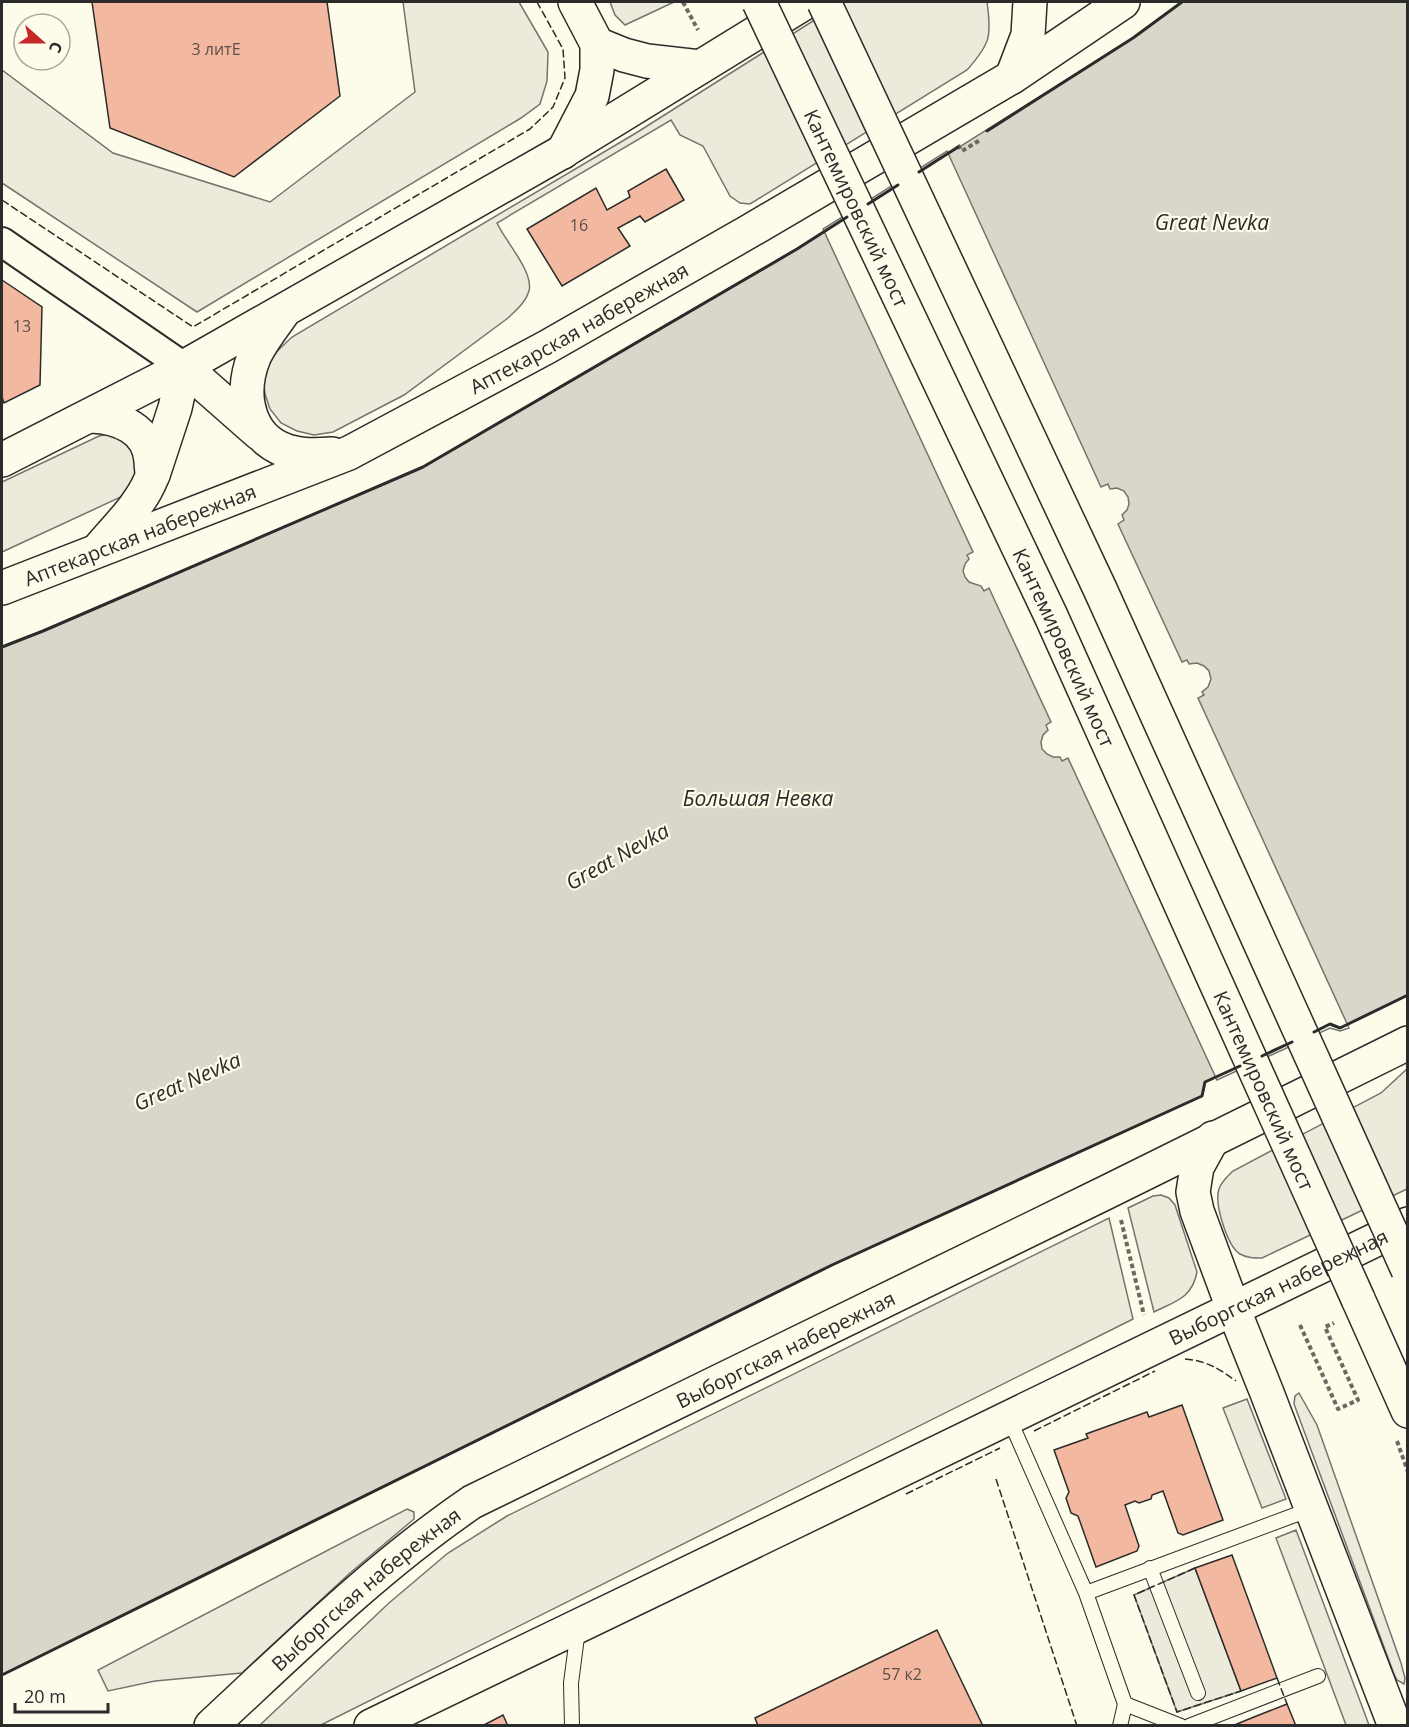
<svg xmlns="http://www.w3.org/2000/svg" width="1409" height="1727" viewBox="0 0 1409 1727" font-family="'Open Sans',sans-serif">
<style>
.green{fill:#ecebdb;stroke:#74746e;stroke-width:1.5}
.parking{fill:#eceadb;stroke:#74746e;stroke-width:1.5}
.water{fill:#d8d7c9;stroke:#74746e;stroke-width:1.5}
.pier{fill:#fdfbea;stroke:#74746e;stroke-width:1.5}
.building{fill:#f2b8a0;stroke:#2b2b2b;stroke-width:1.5}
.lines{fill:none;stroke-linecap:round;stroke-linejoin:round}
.lane-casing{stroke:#2b2b2b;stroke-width:16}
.street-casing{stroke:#2b2b2b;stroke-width:32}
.secondary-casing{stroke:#2b2b2b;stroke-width:36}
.primary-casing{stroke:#2b2b2b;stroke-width:36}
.path{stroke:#6a6964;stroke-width:4;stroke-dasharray:4.5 3;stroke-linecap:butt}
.lane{stroke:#fdfbea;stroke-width:14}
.street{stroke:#fdfbea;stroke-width:28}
.secondary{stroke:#fdfbea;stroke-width:33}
.primary{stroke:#fdfbea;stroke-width:33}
.primary-bridge-casing{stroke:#2b2b2b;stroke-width:36;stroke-linecap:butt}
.primary-bridge{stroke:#fdfbea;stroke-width:33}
.fence{stroke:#2b2b2b;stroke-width:1.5;stroke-dasharray:8 3;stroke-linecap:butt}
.wall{stroke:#2b2b2b;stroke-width:3}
.labels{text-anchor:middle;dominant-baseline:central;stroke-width:4.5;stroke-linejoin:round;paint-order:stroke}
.number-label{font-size:16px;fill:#5d4e48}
.street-label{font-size:20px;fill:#2b2b2b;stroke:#fdfbea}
.water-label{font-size:21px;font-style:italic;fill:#2b2b2b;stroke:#fdfbea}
</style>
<rect width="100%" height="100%" fill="#fdfbea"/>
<path class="green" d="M 403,2 L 519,2 L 548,52 L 547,81 L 540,104 L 521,118 L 197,312 L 2,183 L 2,70 L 113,153 L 270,202 L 415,92 Z
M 610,2 L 674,2 L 625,25 L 615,15 Z
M 843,2 L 987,2 C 992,37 990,44 967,70 L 750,204 L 740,203 L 730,196 L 703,146 L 680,135 L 671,120 L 497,223 C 505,241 534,272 529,291 C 526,302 516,310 508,318 L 404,395 L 333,432 L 314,435 L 297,431 L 281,423 L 270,409 L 265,394 L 263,376 L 268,360 L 292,337 L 636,133 Z
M 112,433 L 124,437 L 142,466 L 125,495 L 2,552 L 2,482 L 99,436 Z
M 1407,1069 L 1407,1189 L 1262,1258 C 1254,1258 1247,1258 1240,1254 C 1227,1246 1214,1203 1219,1189 C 1221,1182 1227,1177 1233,1171 L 1381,1093 Z
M 1161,1195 L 1169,1198 L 1175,1205 L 1197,1272 C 1192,1298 1176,1301 1154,1312 L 1128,1208 L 1153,1196 Z
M 1109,1218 L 1133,1319 L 321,1725 L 260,1725 L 389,1603 L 448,1553 L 507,1516 Z
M 1299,1393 L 1317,1425 L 1401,1663 L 1405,1678 L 1404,1684 L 1397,1680 L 1394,1674 L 1294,1404 L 1295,1396 Z
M 1247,1399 L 1286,1499 L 1262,1508 L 1223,1408 Z
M 407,1509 L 414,1512 L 414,1519 L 350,1573 L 242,1673 L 155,1681 L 108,1691 L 98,1670 Z
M 1296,1530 L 1369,1725 L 1346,1725 L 1276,1538 Z"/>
<path class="parking" d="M 1195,1568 L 1241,1691 L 1177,1712 L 1134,1595 Z"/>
<path class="water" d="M 1182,2 L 1407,2 L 1407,995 L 1340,1028 L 1330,1024 L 1205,1082 L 1202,1096 L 832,1265 L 2,1675 L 2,647 L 43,631 L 423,467 L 797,249 L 1133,38 Z"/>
<path class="pier" d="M 947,151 L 1101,487 L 1108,484 L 1110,489 L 1117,488 L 1124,491 L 1128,497 L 1129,504 L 1127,510 L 1122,515 L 1124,520 L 1118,524 L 1182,662 L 1187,660 L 1189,664 L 1197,663 L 1204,666 L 1209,671 L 1211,679 L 1208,687 L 1202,692 L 1204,695 L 1198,698 L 1349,1028 L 1340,1031 L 1330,1028 L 1217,1080 L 1068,758 L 1062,761 L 1060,757 L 1053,757 L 1047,754 L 1042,749 L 1041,742 L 1043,735 L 1048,730 L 1046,725 L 1051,722 L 989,588 L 984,591 L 981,586 L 969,582 L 965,577 L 963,571 L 965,564 L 969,559 L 967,555 L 973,552 L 823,229 Z"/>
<path class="building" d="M 92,2 L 327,2 L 340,96 L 234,177 L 110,128 Z
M 666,169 L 684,200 L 645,222 L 640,216 L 618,228 L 630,246 L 562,286 L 527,229 L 596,188 L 607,210 L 630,197 L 628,191 Z
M 2,280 L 42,307 L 40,385 L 4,403 L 2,397 Z
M 1182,1405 L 1223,1520 L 1183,1535 L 1178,1533 L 1163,1491 L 1152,1495 L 1151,1499 L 1139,1503 L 1135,1501 L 1125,1505 L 1139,1546 L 1137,1551 L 1096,1567 L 1078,1516 L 1071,1513 L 1066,1498 L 1069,1492 L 1054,1450 L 1088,1438 L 1086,1434 L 1147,1412 L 1149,1417 Z
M 1232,1555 L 1277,1678 L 1241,1691 L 1195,1568 Z
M 937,1630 L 983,1726 L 758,1726 L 755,1718 Z
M 1287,1704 L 1296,1726 L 1232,1726 L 1254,1717 Z
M 503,1715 L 508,1726 L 482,1726 Z"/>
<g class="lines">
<g class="lane-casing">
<path id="lane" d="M 1008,1416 L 1086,1593 L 1125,1704 L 1120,1726
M 1150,1568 L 1198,1693
M 1086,1593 L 1311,1509
M 1125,1704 L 1181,1726
M 572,1726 L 571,1683 L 578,1629
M 1189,1726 L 1318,1676"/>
</g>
<g class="street-casing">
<path id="street" d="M 2,242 L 184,367"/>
</g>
<g class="secondary-casing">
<g id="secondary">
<path d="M 597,44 L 624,55 L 647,61 L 700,67"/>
<path d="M 1012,77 L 1028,35 L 1030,2"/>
<path d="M 563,152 L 592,96 L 597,70 L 597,44 L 575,2"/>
<path d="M 282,314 C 272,328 261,342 254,357 C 238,397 249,444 295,453 C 307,456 320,455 332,454"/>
<path d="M 184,367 L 259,433"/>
<path d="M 91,416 C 119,417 149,429 151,461 C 151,467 153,474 151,479 C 140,506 116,528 98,550"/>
<path d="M 2,460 L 184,367 L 562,152 L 806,2"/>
<path d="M 153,475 L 175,408 L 184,367"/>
<path id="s1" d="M 2,588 L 349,453 L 547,347 L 748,232 L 1012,77 L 1123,2"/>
</g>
</g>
<g class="primary-casing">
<g id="primary">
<path d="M 1213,1138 L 1197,1167 L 1193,1192 L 1197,1211 L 1233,1308 L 1267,1393 L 1395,1726"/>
<path d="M 1358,1299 L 1408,1411"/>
<path id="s2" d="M 211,1726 C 295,1648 377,1567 472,1502 L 1107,1192 L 1408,1043"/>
<path id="s3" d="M 371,1726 C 718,1561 1061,1390 1408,1224"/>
</g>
</g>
<path class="path" d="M 683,2 L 698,30
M 958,145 L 962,151 L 980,140
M 1121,1220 L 1144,1315
M 1300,1325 L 1338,1409 L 1358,1400 L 1325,1327 L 1334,1323
M 1397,1441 L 1408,1472"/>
<use href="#lane" class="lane"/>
<use href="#street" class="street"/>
<use href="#secondary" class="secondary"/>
<use href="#primary" class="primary"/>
<g class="primary-bridge-casing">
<g id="primary-bridge">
<path id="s4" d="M 759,2 L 1051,616 L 1358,1299"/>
<path d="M 824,2 L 1100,589 L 1408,1270"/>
</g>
</g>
<use href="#primary-bridge" class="primary-bridge"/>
<path class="fence" d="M 2,200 L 193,327 L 530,129 L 553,107 L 565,78 L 563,49 L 537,2
M 1185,1359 C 1207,1361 1218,1368 1236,1381
M 1034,1431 L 1155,1371
M 996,1479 L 1077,1726
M 906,1494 L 1000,1448
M 1195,1568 L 1134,1595 L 1177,1712 L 1241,1691
M 1277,1678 L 1287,1704"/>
<path class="wall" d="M 987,131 L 1133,38 L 1182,2
M 919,172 L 958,147
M 868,204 L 898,185
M 2,647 L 43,631 L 423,467 L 797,249 L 847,217
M 1314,1032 L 1330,1024 L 1340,1028 L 1408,995
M 1262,1056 L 1292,1042
M 2,1675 L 832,1265 L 1202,1096 L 1205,1082 L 1240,1066"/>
</g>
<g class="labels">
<g class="number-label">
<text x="216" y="49">3 литЕ</text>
<text x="579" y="225">16</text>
<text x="22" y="326">13</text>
<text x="902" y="1674">57 к2</text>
</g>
<g class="street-label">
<text stroke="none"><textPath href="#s4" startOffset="228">Кантемировский мост</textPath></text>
<text stroke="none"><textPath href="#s1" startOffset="634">Аптекарская набережная</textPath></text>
<text stroke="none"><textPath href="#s1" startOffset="148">Аптекарская набережная</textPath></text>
<text stroke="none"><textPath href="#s4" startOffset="714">Кантемировский мост</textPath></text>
<text stroke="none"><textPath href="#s4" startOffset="1200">Кантемировский мост</textPath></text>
<text stroke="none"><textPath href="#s3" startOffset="1008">Выборгская набережная</textPath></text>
<text stroke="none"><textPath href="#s2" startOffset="693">Выборгская набережная</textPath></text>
<text stroke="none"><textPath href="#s2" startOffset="207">Выборгская набережная</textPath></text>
</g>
<g class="water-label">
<text x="1212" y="222">Great Nevka</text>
<text x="758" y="798">Большая Невка</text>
<text transform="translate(617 856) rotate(-29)">Great Nevka</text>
<text transform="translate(187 1081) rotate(-24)">Great Nevka</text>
</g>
</g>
<rect width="1409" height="1727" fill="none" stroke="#2b2b2b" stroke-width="6"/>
<g transform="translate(42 42) rotate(111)"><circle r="28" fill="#fdfbea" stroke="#a9a89e" stroke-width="1.5"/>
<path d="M0-4.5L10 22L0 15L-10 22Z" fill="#c62828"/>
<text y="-9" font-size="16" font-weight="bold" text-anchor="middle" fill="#2b2b2b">С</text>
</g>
<path d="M15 1703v9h93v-9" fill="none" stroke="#2b2b2b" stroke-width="3"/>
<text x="24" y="1703" font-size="18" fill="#2b2b2b" stroke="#fdfbea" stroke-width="4.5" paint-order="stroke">20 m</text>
</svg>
